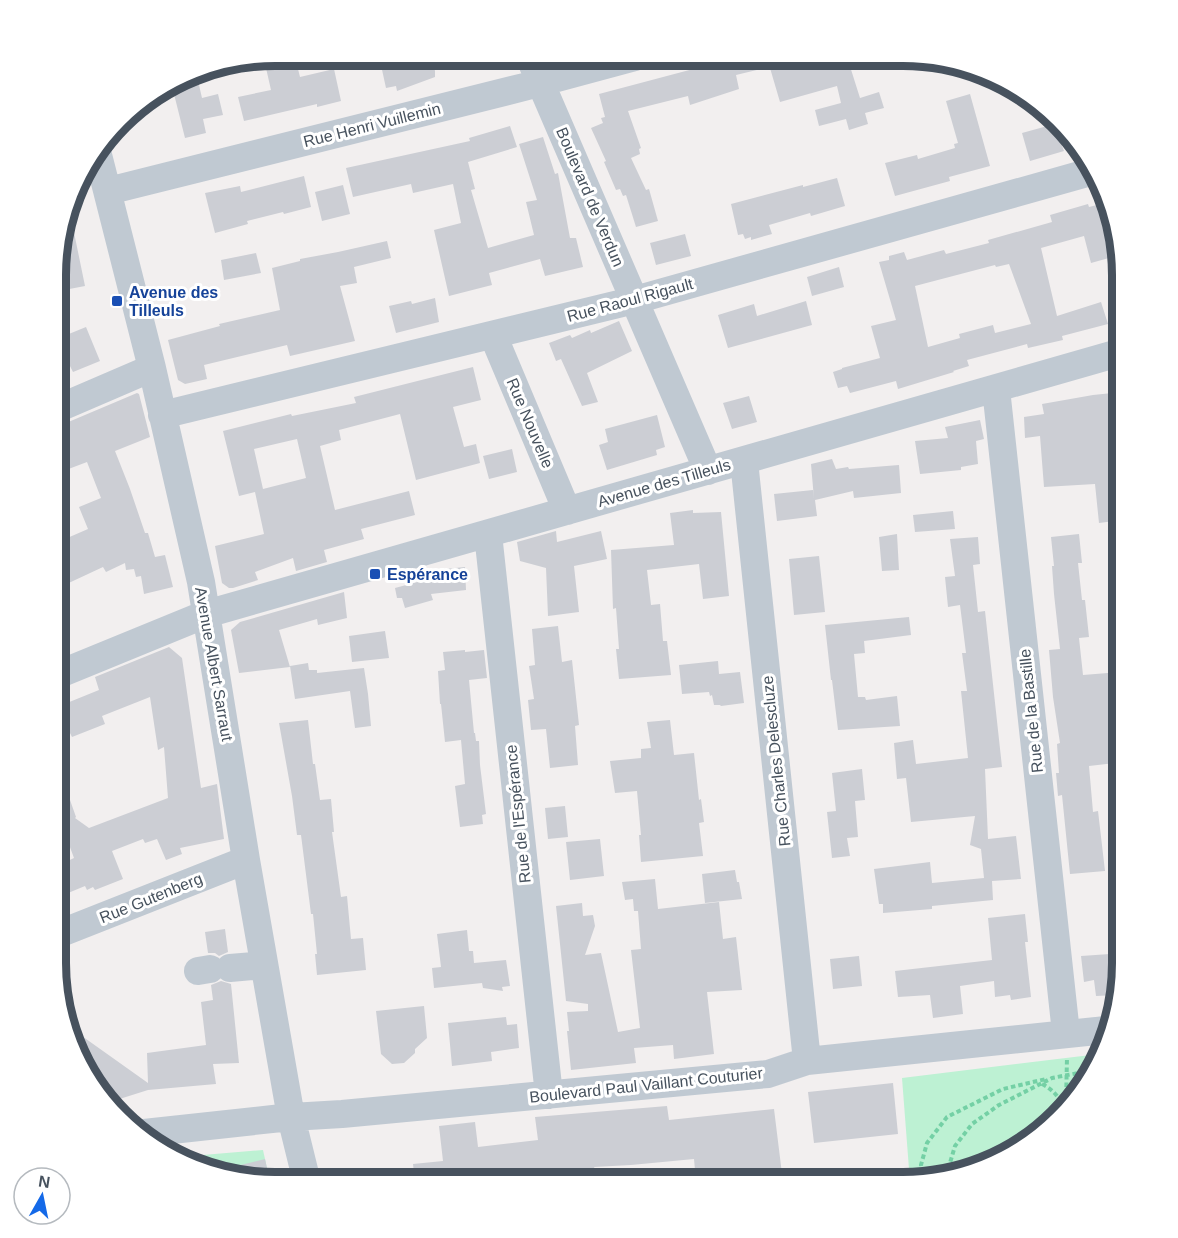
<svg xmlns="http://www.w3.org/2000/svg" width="1178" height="1238" viewBox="0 0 1178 1238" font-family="Helvetica,sans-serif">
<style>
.green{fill:#bdf1d3}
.building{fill:#ccced4;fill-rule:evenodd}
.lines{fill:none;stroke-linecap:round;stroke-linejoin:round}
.path{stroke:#74d0a5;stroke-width:4;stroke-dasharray:4.5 3;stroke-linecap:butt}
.minor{stroke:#c0c9d2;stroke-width:28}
.transit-dot{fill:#1a4fb4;stroke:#fff;stroke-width:2}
.labels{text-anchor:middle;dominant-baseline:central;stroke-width:6;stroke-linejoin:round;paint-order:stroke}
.street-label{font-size:16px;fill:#47525e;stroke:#fff}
.transit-label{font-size:16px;font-weight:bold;fill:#164399;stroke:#fff;text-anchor:start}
.rim{fill:none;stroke:#47525e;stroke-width:8}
</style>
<rect width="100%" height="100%" fill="#f2efef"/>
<path class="green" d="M 1099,1054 L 1093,1072 L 1025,1145 L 973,1171 L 917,1182 L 910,1182 L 902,1078 Z
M 263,1150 L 270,1182 L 261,1182 L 179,1157 Z"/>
<path class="building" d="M 379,56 L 431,56 L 435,71 L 435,77 L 397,91 L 396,86 L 386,88 Z
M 721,57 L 784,57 L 785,63 L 736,75 L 739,89 L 690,105 L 688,96 L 628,111 L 641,148 L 639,149 L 640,154 L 631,158 L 646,190 L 649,189 L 658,221 L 636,227 L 626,195 L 623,196 L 620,189 L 616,190 L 604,162 L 606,161 L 591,128 L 603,123 L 601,118 L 605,117 L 599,94 L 697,68 L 707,64 L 705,60 Z
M 809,57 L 811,57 L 815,70 L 848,60 L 860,98 L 879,92 L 884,108 L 865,113 L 868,124 L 849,130 L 846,119 L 819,126 L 815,110 L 841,103 L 837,86 L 780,102 L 770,68 Z
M 296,61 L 300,77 L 334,69 L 341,101 L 317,107 L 317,104 L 244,121 L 238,97 L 271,90 L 266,68 Z
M 196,72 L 202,98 L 218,94 L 223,115 L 203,119 L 206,133 L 185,138 L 172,86 Z
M 970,94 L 990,166 L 949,177 L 950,181 L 895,196 L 885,163 L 917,155 L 918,159 L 955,148 L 954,144 L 958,143 L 946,101 Z
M 1051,125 L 1056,125 L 1072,140 L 1061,143 L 1064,151 L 1030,161 L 1022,133 Z
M 510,126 L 517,147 L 468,162 L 475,189 L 471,190 L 488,248 L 534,235 L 526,202 L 537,200 L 519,144 L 543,137 L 555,174 L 558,173 L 570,238 L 576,238 L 583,267 L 545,276 L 540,259 L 489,273 L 492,285 L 449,296 L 434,230 L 461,223 L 453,184 L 413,193 L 411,184 L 353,197 L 346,168 L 470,141 L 469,138 Z
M 304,176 L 311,207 L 284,214 L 283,212 L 247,221 L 248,224 L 215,233 L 205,193 L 240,186 L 241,192 Z
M 837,178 L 845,206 L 811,216 L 810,213 L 769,225 L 772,234 L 751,240 L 751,237 L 745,239 L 743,234 L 738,235 L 731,204 L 803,185 L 803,187 Z
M 343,185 L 350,214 L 322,221 L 315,192 Z
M 1109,202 L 1116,230 L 1111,232 L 1116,256 L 1091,263 L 1084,236 L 1041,248 L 1057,316 L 1101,302 L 1108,324 L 1062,336 L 1063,340 L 1028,348 L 1027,344 L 967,360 L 969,366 L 953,371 L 954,372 L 898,389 L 896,381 L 850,393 L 847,386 L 838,388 L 833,372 L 842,369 L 842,368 L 880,358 L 871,326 L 896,320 L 879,262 L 889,260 L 889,256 L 904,252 L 907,260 L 944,250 L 946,254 L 989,243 L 988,240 L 1052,222 L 1050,215 L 1088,204 L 1089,207 ZM 1009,264 L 1031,324 L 995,333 L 993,325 L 959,334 L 960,338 L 928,347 L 915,286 L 995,265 L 996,267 Z
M 69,208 L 85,286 L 59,291 L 60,233 Z
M 685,234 L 691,256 L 656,265 L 650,243 Z
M 387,241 L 391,258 L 354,267 L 357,283 L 340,286 L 355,341 L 290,356 L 287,345 L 204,365 L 207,379 L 185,384 L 178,380 L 168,340 L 220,326 L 219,324 L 280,310 L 272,268 L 300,261 L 300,259 L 338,252 Z
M 256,253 L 261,273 L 224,280 L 221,260 Z
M 839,267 L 844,287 L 812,296 L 807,277 Z
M 435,298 L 439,322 L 396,333 L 389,306 L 411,301 L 412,304 Z
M 806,301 L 812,325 L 728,348 L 718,315 L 754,304 L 757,316 Z
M 619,321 L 632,351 L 587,373 L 598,402 L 582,406 L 561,359 L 556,361 L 549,343 L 570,335 L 572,338 L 590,330 L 591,333 Z
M 86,327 L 100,361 L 73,372 L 68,362 L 59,367 L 59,338 Z
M 473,367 L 481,400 L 453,407 L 464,447 L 476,444 L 480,463 L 416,480 L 400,414 L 339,430 L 341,440 L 320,446 L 335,510 L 409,491 L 415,515 L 361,529 L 364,539 L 324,550 L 327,562 L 296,571 L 293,558 L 255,572 L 258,580 L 233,588 L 229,588 L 222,583 L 215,546 L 264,534 L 255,492 L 239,496 L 223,431 L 291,414 L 292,416 L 356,403 L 354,397 ZM 297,439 L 306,478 L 263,489 L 254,449 Z
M 1122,392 L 1122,420 L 1111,421 L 1115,485 L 1122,484 L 1122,520 L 1099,523 L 1095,484 L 1044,487 L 1040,436 L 1025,438 L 1024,417 L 1044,414 L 1042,404 L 1093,395 Z
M 137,393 L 139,394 L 150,437 L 115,451 L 130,489 L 145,533 L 148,533 L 155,557 L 165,555 L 173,587 L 144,594 L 141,576 L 136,577 L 134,569 L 126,570 L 125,563 L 106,572 L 103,567 L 58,588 L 58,542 L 88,529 L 79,507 L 101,498 L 87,462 L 58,473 L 59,424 L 66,423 Z
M 749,396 L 757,422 L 732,429 L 723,403 Z
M 657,415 L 665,447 L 656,450 L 657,455 L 607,470 L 599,445 L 608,442 L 605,429 Z
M 980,420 L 984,439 L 976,441 L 978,464 L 961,467 L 961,470 L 920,474 L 915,441 L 948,438 L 945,427 Z
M 512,449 L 517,472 L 489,479 L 483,456 Z
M 832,459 L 836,469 L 848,467 L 849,469 L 899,465 L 901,493 L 854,498 L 853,491 L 815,500 L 817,516 L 777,521 L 774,494 L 813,490 L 814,499 L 811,464 Z
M 693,510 L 693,513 L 721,512 L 729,596 L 703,599 L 699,564 L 647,570 L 651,605 L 660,604 L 663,641 L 667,641 L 671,675 L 619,679 L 616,649 L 619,649 L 616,608 L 613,609 L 611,550 L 674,545 L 670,513 Z
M 953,511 L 955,529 L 915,532 L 913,515 Z
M 556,531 L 557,542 L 601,531 L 607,559 L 574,566 L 579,612 L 548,616 L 546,568 L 520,561 L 517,542 Z
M 897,534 L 899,570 L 882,571 L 879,537 Z
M 1079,534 L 1082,563 L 1078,563 L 1082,600 L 1085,600 L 1089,637 L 1079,638 L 1083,675 L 1120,672 L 1122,700 L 1122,738 L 1113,739 L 1115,763 L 1089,766 L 1093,812 L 1098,811 L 1105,871 L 1070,874 L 1062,795 L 1058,796 L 1056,773 L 1059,773 L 1057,744 L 1060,743 L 1053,697 L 1049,650 L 1060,649 L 1054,594 L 1052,566 L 1054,566 L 1051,537 Z
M 978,537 L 980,564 L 973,565 L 978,612 L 985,611 L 1002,767 L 985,769 L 988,839 L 1016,836 L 1021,879 L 992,881 L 993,900 L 932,906 L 932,909 L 883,913 L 883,904 L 879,904 L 874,869 L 930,862 L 932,883 L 984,878 L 981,849 L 970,845 L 975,816 L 911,822 L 906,778 L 897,779 L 894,743 L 913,740 L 916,764 L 968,758 L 961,691 L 967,691 L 962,653 L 966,653 L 960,605 L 948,607 L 945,577 L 955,576 L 950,539 Z
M 819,556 L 825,612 L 794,615 L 789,559 Z
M 465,567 L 466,590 L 431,594 L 433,600 L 405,608 L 402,598 L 397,598 L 395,588 L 436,577 L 435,570 Z
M 344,592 L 347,618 L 318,625 L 317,619 L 279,630 L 290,667 L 239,673 L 231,630 L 240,622 Z
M 909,617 L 911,635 L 864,641 L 865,653 L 854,654 L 858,697 L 865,697 L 866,700 L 897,696 L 900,726 L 838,730 L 832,680 L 831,680 L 825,625 Z
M 558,626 L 562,662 L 572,660 L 579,725 L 575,726 L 578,765 L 550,768 L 546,729 L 531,730 L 528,700 L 534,699 L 529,666 L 535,665 L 532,629 Z
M 385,631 L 389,658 L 352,662 L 349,636 Z
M 169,647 L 182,658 L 201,788 L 217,784 L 224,839 L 180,848 L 182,854 L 166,860 L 157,839 L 145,843 L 143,839 L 112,851 L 123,879 L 95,890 L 93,887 L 87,890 L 85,886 L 56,898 L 57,866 L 74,858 L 61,823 L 57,825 L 57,804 L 59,805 L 70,800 L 76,817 L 75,818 L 89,828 L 168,798 L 164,747 L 158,750 L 150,697 L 102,716 L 105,724 L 72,737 L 69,731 L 57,736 L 57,707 L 99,690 L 95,677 Z
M 465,650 L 465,652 L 484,650 L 487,678 L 469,680 L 474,733 L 475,733 L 476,741 L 479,741 L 480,765 L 486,814 L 482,815 L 483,824 L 460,827 L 455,786 L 465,784 L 461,740 L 445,742 L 441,704 L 440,704 L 438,671 L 445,670 L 443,652 Z
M 718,661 L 719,674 L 740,672 L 744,703 L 721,706 L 720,705 L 714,705 L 712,695 L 710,696 L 709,692 L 682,694 L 679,665 Z
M 308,663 L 309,670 L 317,670 L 317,673 L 364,668 L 368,694 L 371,726 L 355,728 L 350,691 L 295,699 L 290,666 Z
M 308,720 L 313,764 L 315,764 L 320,800 L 331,799 L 334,832 L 332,832 L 341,897 L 347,896 L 351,939 L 363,938 L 366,970 L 317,975 L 315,954 L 317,954 L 313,914 L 311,914 L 301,835 L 297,835 L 292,796 L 279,723 Z
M 670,720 L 674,755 L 694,753 L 699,800 L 701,799 L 704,822 L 699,823 L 703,856 L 641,862 L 639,835 L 641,835 L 637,791 L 615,793 L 610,761 L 641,758 L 641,749 L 651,748 L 647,722 Z
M 862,769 L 865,800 L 855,801 L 858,837 L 847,838 L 850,856 L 832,858 L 827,812 L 836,811 L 832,773 Z
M 565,806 L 568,837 L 548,839 L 545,808 Z
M 600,839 L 604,876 L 570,880 L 566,842 Z
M 735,870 L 737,882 L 739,882 L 742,899 L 705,903 L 702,874 Z
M 655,879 L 658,909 L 719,902 L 723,939 L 736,937 L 742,990 L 707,992 L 714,1054 L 674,1059 L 673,1045 L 634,1048 L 636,1063 L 571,1070 L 567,1031 L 569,1031 L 567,1012 L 588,1011 L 588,1004 L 566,1001 L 556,906 L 582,903 L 583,916 L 593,915 L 595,926 L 585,955 L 601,953 L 618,1032 L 640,1028 L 631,950 L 641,949 L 638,911 L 634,911 L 633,899 L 625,900 L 622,882 Z
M 1025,914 L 1028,942 L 1025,942 L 1031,997 L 1011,1000 L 1010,995 L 995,997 L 994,981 L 960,986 L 963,1014 L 933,1018 L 930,995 L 898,997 L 895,971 L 992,960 L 988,918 Z
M 225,929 L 228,952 L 219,956 L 215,953 L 208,953 L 205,932 Z
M 467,930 L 469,951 L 473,951 L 474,963 L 506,960 L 510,986 L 502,987 L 503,991 L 483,988 L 482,983 L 434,988 L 432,968 L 441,967 L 437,934 Z
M 1110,954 L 1110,960 L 1122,958 L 1122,977 L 1117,995 L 1096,996 L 1094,980 L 1084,982 L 1081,956 Z
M 859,956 L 862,986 L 833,989 L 830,959 Z
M 221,981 L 231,984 L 239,1063 L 213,1064 L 216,1084 L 148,1090 L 110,1102 L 93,1085 L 67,1034 L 65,1024 L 148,1083 L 147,1053 L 206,1045 L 201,1002 L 213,1000 L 211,985 Z
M 424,1006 L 427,1038 L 415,1049 L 415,1053 L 404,1063 L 392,1064 L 381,1054 L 376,1011 Z
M 506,1017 L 507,1025 L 517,1024 L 519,1048 L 491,1052 L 492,1061 L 452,1066 L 448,1023 Z
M 893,1083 L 898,1134 L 814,1143 L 808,1092 Z
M 667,1106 L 669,1120 L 774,1109 L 783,1182 L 726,1182 L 726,1178 L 696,1181 L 694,1159 L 631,1165 L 594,1167 L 595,1169 L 567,1172 L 567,1168 L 482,1178 L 482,1182 L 415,1182 L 413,1164 L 443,1161 L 439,1126 L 475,1122 L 478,1147 L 538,1140 L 535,1117 Z
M 265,1159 L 270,1182 L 261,1182 L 220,1170 Z"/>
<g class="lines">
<path class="path" d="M 1042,1084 C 1052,1089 1057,1095 1063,1105
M 1066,1102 L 1067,1058
M 948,1176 L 947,1173 L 955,1146 L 972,1124 L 999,1105 L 1052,1078 L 1094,1070
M 923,1181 L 921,1165 L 927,1143 L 947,1117 L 1003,1089 L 1046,1079"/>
<path class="minor" d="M 529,56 L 708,471
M 97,151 L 152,368 L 201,582 L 246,860 L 291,1117 L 307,1182
M 108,191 L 524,87 L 635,57
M 493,335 L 567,511
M 996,389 L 1066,1033
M 59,408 L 152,368
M 162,415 L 635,300 L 1094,171
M 744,461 L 807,1061
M 488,534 L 549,1095
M 57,675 L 206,614 L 1122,352
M 56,935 L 246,860
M 230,968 L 264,965
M 198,971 L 210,969
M 144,1133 L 291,1117 L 342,1114 L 768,1074 L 807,1061 L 1106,1030"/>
</g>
<g class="transit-dot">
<rect x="111" y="295" width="12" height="12" rx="3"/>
<rect x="369" y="568" width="12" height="12" rx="3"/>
</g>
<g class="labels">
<g class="street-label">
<text transform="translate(372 125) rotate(-14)">Rue Henri Vuillemin</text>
<text transform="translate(590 197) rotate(67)">Boulevard de Verdun</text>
<text transform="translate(630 300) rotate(-15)">Rue Raoul Rigault</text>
<text transform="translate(530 423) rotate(67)">Rue Nouvelle</text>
<text transform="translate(664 483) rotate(-16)">Avenue des Tilleuls</text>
<text transform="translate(214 664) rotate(80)">Avenue Albert Sarraut</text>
<text transform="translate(1031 711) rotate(-96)">Rue de la Bastille</text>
<text transform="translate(776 761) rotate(-96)">Rue Charles Delescluze</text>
<text transform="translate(518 814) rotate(-96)">Rue de l'Espérance</text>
<text transform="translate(151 898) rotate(-22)">Rue Gutenberg</text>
<text transform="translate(646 1085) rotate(-6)">Boulevard Paul Vaillant Couturier</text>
</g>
<g class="transit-label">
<text x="129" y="292">Avenue des<tspan x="129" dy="18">Tilleuls</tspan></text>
<text x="387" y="574">Espérance</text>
</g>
</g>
<path d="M0 0H1178V1238H0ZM275 66H903A209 209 0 0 1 1112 275V963A209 209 0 0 1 903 1172H275A209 209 0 0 1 66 963V275A209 209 0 0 1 275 66Z" fill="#fff" fill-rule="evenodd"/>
<path class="rim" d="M275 66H903A209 209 0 0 1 1112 275V963A209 209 0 0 1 903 1172H275A209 209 0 0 1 66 963V275A209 209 0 0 1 275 66Z"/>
<g transform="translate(42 1196) rotate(9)"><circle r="28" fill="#ffffff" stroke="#b5babf" stroke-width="1.5"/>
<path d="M0-4.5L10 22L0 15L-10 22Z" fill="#1469e8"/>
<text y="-9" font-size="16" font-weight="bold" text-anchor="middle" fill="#47525e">N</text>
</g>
</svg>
